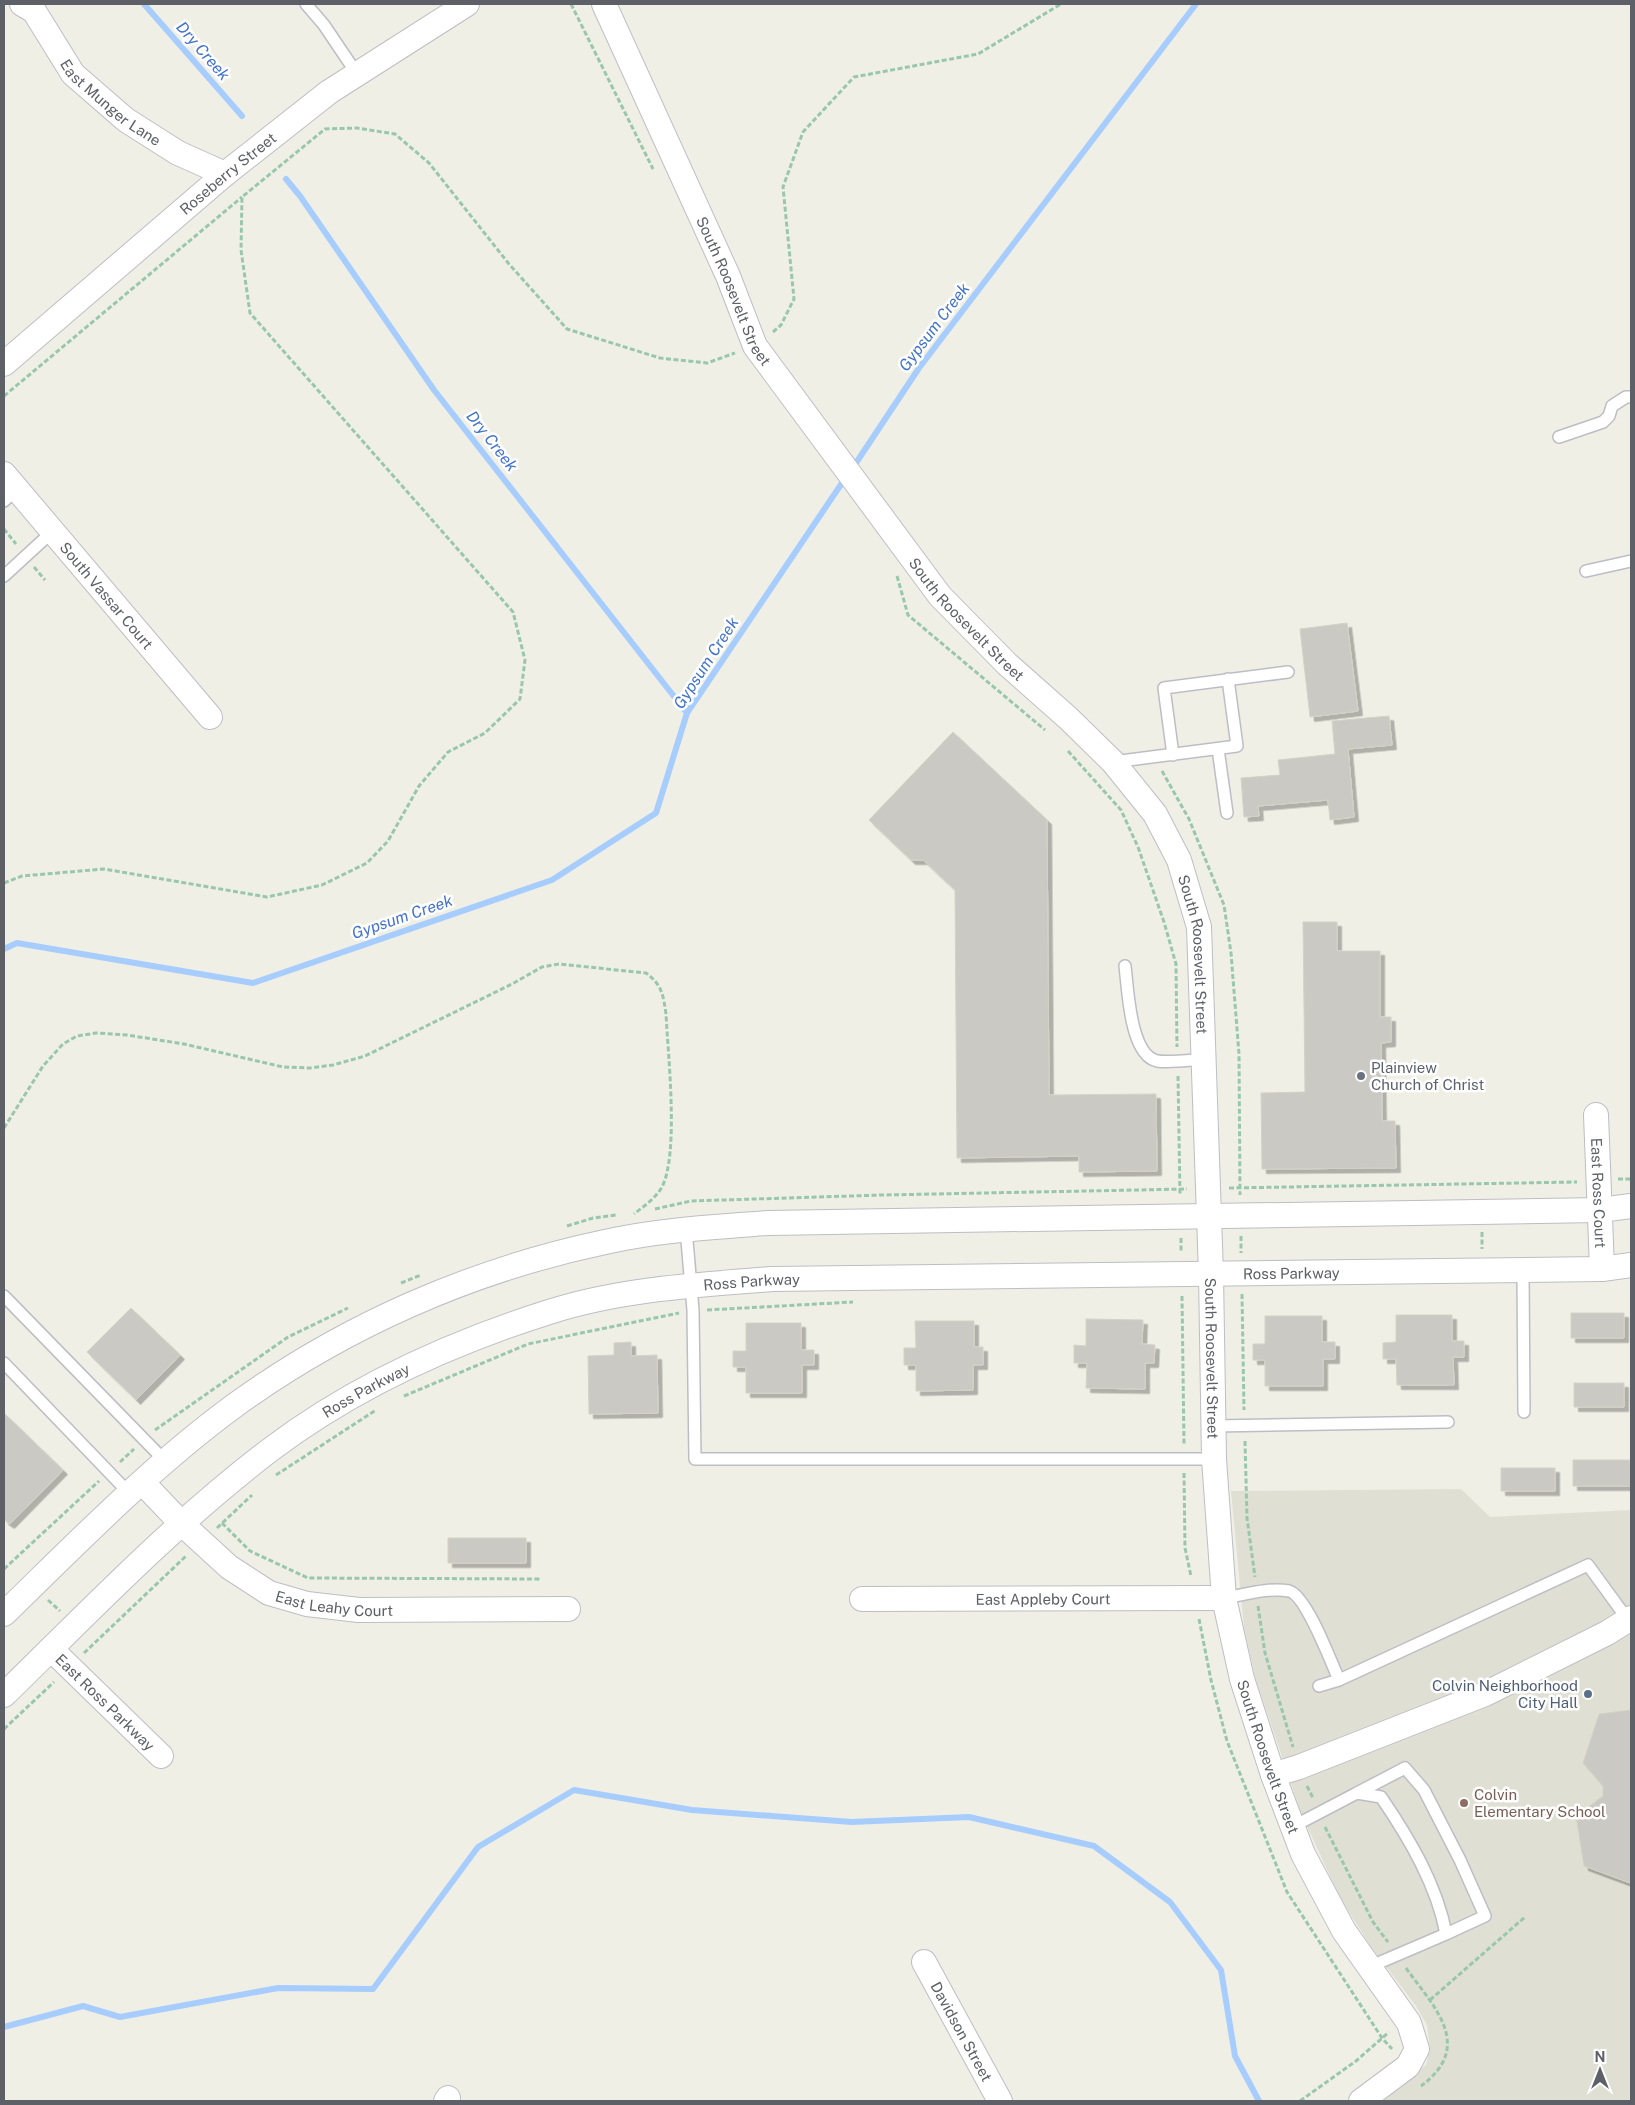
<svg xmlns="http://www.w3.org/2000/svg" width="1635" height="2105" viewBox="0 0 1635 2105" font-family="'Public Sans',sans-serif">
<style>
.education{fill:#e0dfd4}
.lines{fill:none;stroke-linecap:round;stroke-linejoin:round}
.stream{stroke:#a7cdff;stroke-width:6}
.building{fill:#cbc9c3;stroke:#d5d2c4;filter:url(#shadow)}
.service-casing{stroke:#bdbec5;stroke-width:14}
.minor-casing{stroke:#bdbec5;stroke-width:26}
.path{stroke:#99c7ad;stroke-width:3;stroke-dasharray:5 2.5;stroke-linecap:butt}
.service{stroke:#fff;stroke-width:11}
.minor{stroke:#fff;stroke-width:24}
.worship-dot{fill:#6b7280;stroke:#fff;stroke-width:2}
.service-dot{fill:#5c6f8a;stroke:#fff;stroke-width:2}
.education-dot{fill:#8d6e63;stroke:#fff;stroke-width:2}
.labels{text-anchor:middle;dominant-baseline:central;stroke-width:5;stroke-linejoin:round;paint-order:stroke}
.street-label{font-size:15px;fill:#5d6067;stroke:#fff}
.worship-label{font-size:15px;fill:#5b616d;stroke:#fff;text-anchor:start}
.service-label{font-size:15px;fill:#4e5e75;stroke:#fff;text-anchor:end}
.education-label{font-size:15px;fill:#785e54;stroke:#fff;text-anchor:start}
.water-label{font-size:16px;font-style:italic;fill:#4373c9;stroke:#fff}
</style>
<defs>
<filter id="shadow"><feDropShadow dx="4.5" dy="4.5" stdDeviation="0" flood-color="#0004"/></filter>
</defs>
<rect width="100%" height="100%" fill="#f0efe6"/>
<path class="education" d="M 1461,1489 L 1490,1517 L 1631,1510 L 1631,2101 L 1379,2101 L 1426,2065 L 1430,2048 L 1427,2025 L 1416,2006 L 1372,1948 L 1340,1898 L 1301,1813 L 1255,1677 L 1244,1627 L 1231,1491 Z"/>
<g class="lines">
<path class="stream" d="M 144,4 L 242,116
M 286,179 L 300,196 L 434,390 L 687,713
M 852,469 L 919,368 L 1196,4
M 4,949 L 17,943 L 253,983 L 552,880 L 656,813 L 687,713 L 846,477
M 4,2027 L 83,2006 L 120,2017 L 278,1988 L 373,1989 L 478,1847 L 574,1790 L 692,1810 L 852,1822 L 969,1817 L 1094,1846 L 1170,1902 L 1221,1970 L 1235,2056 L 1259,2101"/>
</g>
<path class="building" d="M 1347,623 L 1358,711 L 1310,717 L 1300,629 Z
M 1389,716 L 1392,745 L 1348,749 L 1354,817 L 1330,820 L 1328,800 L 1258,806 L 1259,816 L 1244,817 L 1241,778 L 1280,775 L 1278,760 L 1335,754 L 1332,721 Z
M 953,732 L 1047,820 L 1049,1095 L 1156,1094 L 1157,1171 L 1079,1172 L 1079,1156 L 957,1158 L 955,890 L 923,860 L 911,860 L 869,820 Z
M 1303,922 L 1337,922 L 1337,951 L 1380,951 L 1380,1017 L 1391,1017 L 1391,1042 L 1381,1043 L 1382,1121 L 1395,1121 L 1396,1168 L 1262,1169 L 1261,1093 L 1305,1092 Z
M 131,1308 L 180,1355 L 136,1400 L 87,1352 Z
M 1571,1313 L 1624,1313 L 1624,1338 L 1571,1338 Z
M 1396,1315 L 1452,1315 L 1452,1341 L 1464,1341 L 1464,1357 L 1453,1357 L 1454,1385 L 1397,1385 L 1396,1359 L 1383,1359 L 1383,1343 L 1396,1342 Z
M 1265,1316 L 1322,1316 L 1322,1342 L 1335,1342 L 1335,1359 L 1323,1359 L 1323,1386 L 1265,1386 L 1265,1360 L 1253,1360 L 1253,1344 L 1265,1344 Z
M 1086,1319 L 1143,1320 L 1142,1344 L 1155,1345 L 1154,1363 L 1145,1363 L 1145,1389 L 1086,1388 L 1087,1363 L 1074,1363 L 1074,1345 L 1086,1346 Z
M 915,1321 L 974,1321 L 974,1347 L 983,1347 L 983,1365 L 973,1365 L 973,1390 L 916,1391 L 916,1365 L 904,1365 L 904,1348 L 916,1348 Z
M 746,1323 L 801,1323 L 801,1350 L 814,1350 L 814,1365 L 802,1365 L 802,1393 L 746,1393 L 746,1367 L 733,1367 L 733,1351 L 746,1351 Z
M 631,1342 L 631,1356 L 657,1355 L 658,1413 L 589,1414 L 588,1356 L 614,1355 L 614,1343 Z
M 1574,1383 L 1624,1383 L 1624,1407 L 1574,1407 Z
M 4,1413 L 63,1470 L 10,1524 L 4,1520 Z
M 1573,1460 L 1631,1460 L 1631,1486 L 1573,1486 Z
M 1501,1468 L 1555,1468 L 1555,1491 L 1501,1491 Z
M 448,1538 L 526,1538 L 526,1563 L 448,1563 Z
M 1631,1710 L 1631,1882 L 1630,1883 L 1584,1866 L 1576,1816 L 1603,1796 L 1603,1786 L 1583,1763 L 1599,1714 Z"/>
<g class="lines">
<g class="service-casing">
<path id="service" d="M 306,4 L 324,25 L 357,74
M 1559,437 L 1603,422 L 1609,416 L 1612,406 L 1626,397 L 1631,397
M 4,501 L 17,489
M 1586,571 L 1631,561
M 4,576 L 53,531
M 1218,749 L 1227,813
M 1173,755 L 1164,688 L 1288,672
M 1113,762 L 1237,746 L 1228,679
M 1125,966 C 1128,990 1130,1055 1157,1061 C 1169,1063 1191,1060 1204,1059
M 686,1229 L 693,1310 L 695,1459 L 1214,1459
M 1523,1270 L 1524,1412
M 4,1296 L 166,1462
M 4,1363 L 130,1494
M 1214,1426 L 1448,1422
M 1224,1598 C 1244,1595 1268,1587 1289,1591 C 1306,1595 1331,1662 1339,1680
M 1319,1686 L 1339,1680 L 1588,1565 L 1628,1620
M 1357,1793 L 1405,1768 L 1424,1790 L 1460,1860 L 1485,1916 L 1446,1934
M 1292,1827 L 1357,1793 L 1381,1797 C 1409,1838 1437,1885 1446,1934 L 1369,1967"/>
</g>
<g class="minor-casing">
<g id="minor">
<path id="s1" d="M 22,4 L 34,11 L 73,74 L 126,120 L 178,153 L 225,174"/>
<path id="s2" d="M 604,4 L 728,276 L 755,346 L 940,596 L 1007,664 L 1068,718 L 1113,762 L 1155,814 L 1179,860 L 1199,927 L 1211,1274 L 1214,1459 L 1224,1598 L 1242,1679 L 1273,1775 L 1303,1854 L 1344,1931 L 1409,2023 L 1417,2049 L 1408,2066 L 1361,2101"/>
<path id="s3" d="M 4,364 L 225,174 L 329,92 L 467,4"/>
<path id="s4" d="M 4,474 L 210,717"/>
<path id="s5" d="M 1596,1115 L 1602,1269"/>
<path id="s6" d="M 142,1482 L 182,1524 L 229,1567 L 269,1593 L 307,1604 L 359,1610 L 568,1609"/>
<path id="s7" d="M 862,1599 L 1224,1598"/>
<path d="M 4,1614 C 78,1542 151,1467 234,1406 C 344,1326 472,1270 605,1242 C 658,1230 713,1227 768,1223 L 1600,1210 L 1631,1206"/>
<path id="s8" d="M 51,1649 L 161,1756"/>
<path id="s9" d="M 4,1695 C 90,1611 174,1523 270,1450 C 352,1388 451,1343 549,1312 C 620,1289 697,1285 772,1279 L 1602,1269 L 1631,1265"/>
<path d="M 1273,1775 L 1299,1767 L 1485,1694 L 1607,1633 L 1631,1618"/>
<path id="s10" d="M 924,1962 L 1000,2101"/>
<path d="M 446,2101 L 448,2098"/>
</g>
</g>
<path class="path" d="M 571,4 L 653,169
M 773,332 L 781,325 L 794,299 L 783,187 L 803,132 L 854,77 L 978,54 L 1061,4
M 4,396 L 242,197
M 4,529 L 16,544
M 34,567 L 45,580
M 897,576 L 908,615 L 1045,730
M 1068,751 L 1121,810 L 1138,847 L 1164,922 L 1176,964 L 1177,1047
M 1162,771 L 1189,819 L 1224,905 L 1231,953 L 1239,1054 L 1240,1195
M 4,883 L 22,876 L 104,869 L 267,897 L 322,885 L 367,863 L 388,841 L 419,786 L 448,752 L 485,733 L 520,699 L 525,660 L 513,612 L 250,313 L 241,250 L 242,197 L 325,129 L 357,128 L 395,134 L 429,163 L 509,264 L 567,329 L 660,358 L 707,363 L 735,353
M 1178,1076 L 1180,1195
M 4,1128 L 43,1066 L 63,1044 L 77,1036 L 96,1033 L 127,1035 L 184,1044 L 283,1067 L 310,1068 L 333,1065 L 365,1056 L 512,984 L 542,967 L 559,964 L 646,973 C 662,985 663,994 666,1014 C 668,1055 679,1154 662,1187 C 655,1199 644,1206 634,1214
M 1618,1179 L 1631,1179
M 1229,1188 L 1577,1182
M 655,1209 L 691,1201 L 883,1195 L 1187,1189
M 567,1226 L 593,1218 L 616,1215
M 1482,1232 L 1482,1249
M 1241,1236 L 1241,1253
M 1181,1238 L 1181,1252
M 401,1283 L 421,1275
M 1242,1294 L 1244,1410
M 1182,1296 L 1184,1444
M 707,1310 L 853,1302
M 404,1396 L 528,1344 L 679,1313
M 155,1430 L 288,1337 L 348,1308
M 1245,1441 L 1247,1518 L 1255,1577
M 120,1462 L 134,1449
M 1184,1473 L 1185,1548 L 1191,1576
M 276,1475 L 376,1410
M 222,1523 L 250,1551 L 308,1578 L 541,1579
M 217,1528 L 252,1495
M 4,1569 L 99,1481
M 48,1600 L 60,1611
M 1258,1606 L 1265,1653 L 1293,1747
M 1199,1619 L 1211,1680 L 1227,1741 L 1287,1892 L 1382,2038 L 1392,2049
M 84,1653 L 186,1556
M 4,1729 L 54,1682
M 1307,1786 L 1313,1798
M 1325,1827 L 1373,1922 L 1388,1942
M 1406,1968 C 1434,2007 1475,2046 1421,2086
M 1430,2000 L 1525,1917
M 1300,2101 L 1356,2061 L 1389,2032"/>
<use href="#service" class="service"/>
<use href="#minor" class="minor"/>
</g>
<circle class="worship-dot" cx="1361" cy="1076" r="5"/>
<circle class="service-dot" cx="1588" cy="1694" r="5"/>
<circle class="education-dot" cx="1464" cy="1803" r="5"/>
<g class="labels">
<g class="street-label">
<text stroke="none"><textPath href="#s1" startOffset="135">East Munger Lane</textPath></text>
<text stroke="none"><textPath href="#s3" startOffset="294">Roseberry Street</textPath></text>
<text stroke="none"><textPath href="#s2" startOffset="315">South Roosevelt Street</textPath></text>
<text stroke="none"><textPath href="#s4" startOffset="159">South Vassar Court</textPath></text>
<text stroke="none"><textPath href="#s2" startOffset="720">South Roosevelt Street</textPath></text>
<text stroke="none"><textPath href="#s2" startOffset="1140">South Roosevelt Street</textPath></text>
<text stroke="none"><textPath href="#s5" startOffset="78">East Ross Court</textPath></text>
<text stroke="none"><textPath href="#s9" startOffset="1420">Ross Parkway</textPath></text>
<text stroke="none"><textPath href="#s9" startOffset="880">Ross Parkway</textPath></text>
<text stroke="none"><textPath href="#s2" startOffset="1545">South Roosevelt Street</textPath></text>
<text stroke="none"><textPath href="#s9" startOffset="475">Ross Parkway</textPath></text>
<text stroke="none"><textPath href="#s7" startOffset="181">East Appleby Court</textPath></text>
<text stroke="none"><textPath href="#s6" startOffset="236">East Leahy Court</textPath></text>
<text stroke="none"><textPath href="#s8" startOffset="76">East Ross Parkway</textPath></text>
<text stroke="none"><textPath href="#s2" startOffset="1950">South Roosevelt Street</textPath></text>
<text stroke="none"><textPath href="#s10" startOffset="79">Davidson Street</textPath></text>
</g>
<g class="worship-label">
<text x="1371" y="1067">Plainview<tspan x="1371" dy="17">Church of Christ</tspan></text>
</g>
<g class="service-label">
<text x="1578" y="1685">Colvin Neighborhood<tspan x="1578" dy="17">City Hall</tspan></text>
</g>
<g class="education-label">
<text x="1474" y="1794">Colvin<tspan x="1474" dy="17">Elementary School</tspan></text>
</g>
<g class="water-label">
<text transform="translate(203 51) rotate(49)">Dry Creek</text>
<text transform="translate(934 327) rotate(-53)">Gypsum Creek</text>
<text transform="translate(492 441) rotate(52)">Dry Creek</text>
<text transform="translate(706 663) rotate(-57)">Gypsum Creek</text>
<text transform="translate(402 917) rotate(-19)">Gypsum Creek</text>
</g>
</g>
<rect width="1635" height="2105" fill="none" stroke="#5d6067" stroke-width="10"/>
<g transform="translate(1600 2070)" stroke="#ffffff" stroke-width="4" paint-order="stroke">
<path d="M0-4L9 19L0 12L-9 19Z" fill="#5d6067"/>
<text y="-8" font-size="14" font-weight="bold" text-anchor="middle" fill="#5d6067">N</text>
</g>
</svg>
